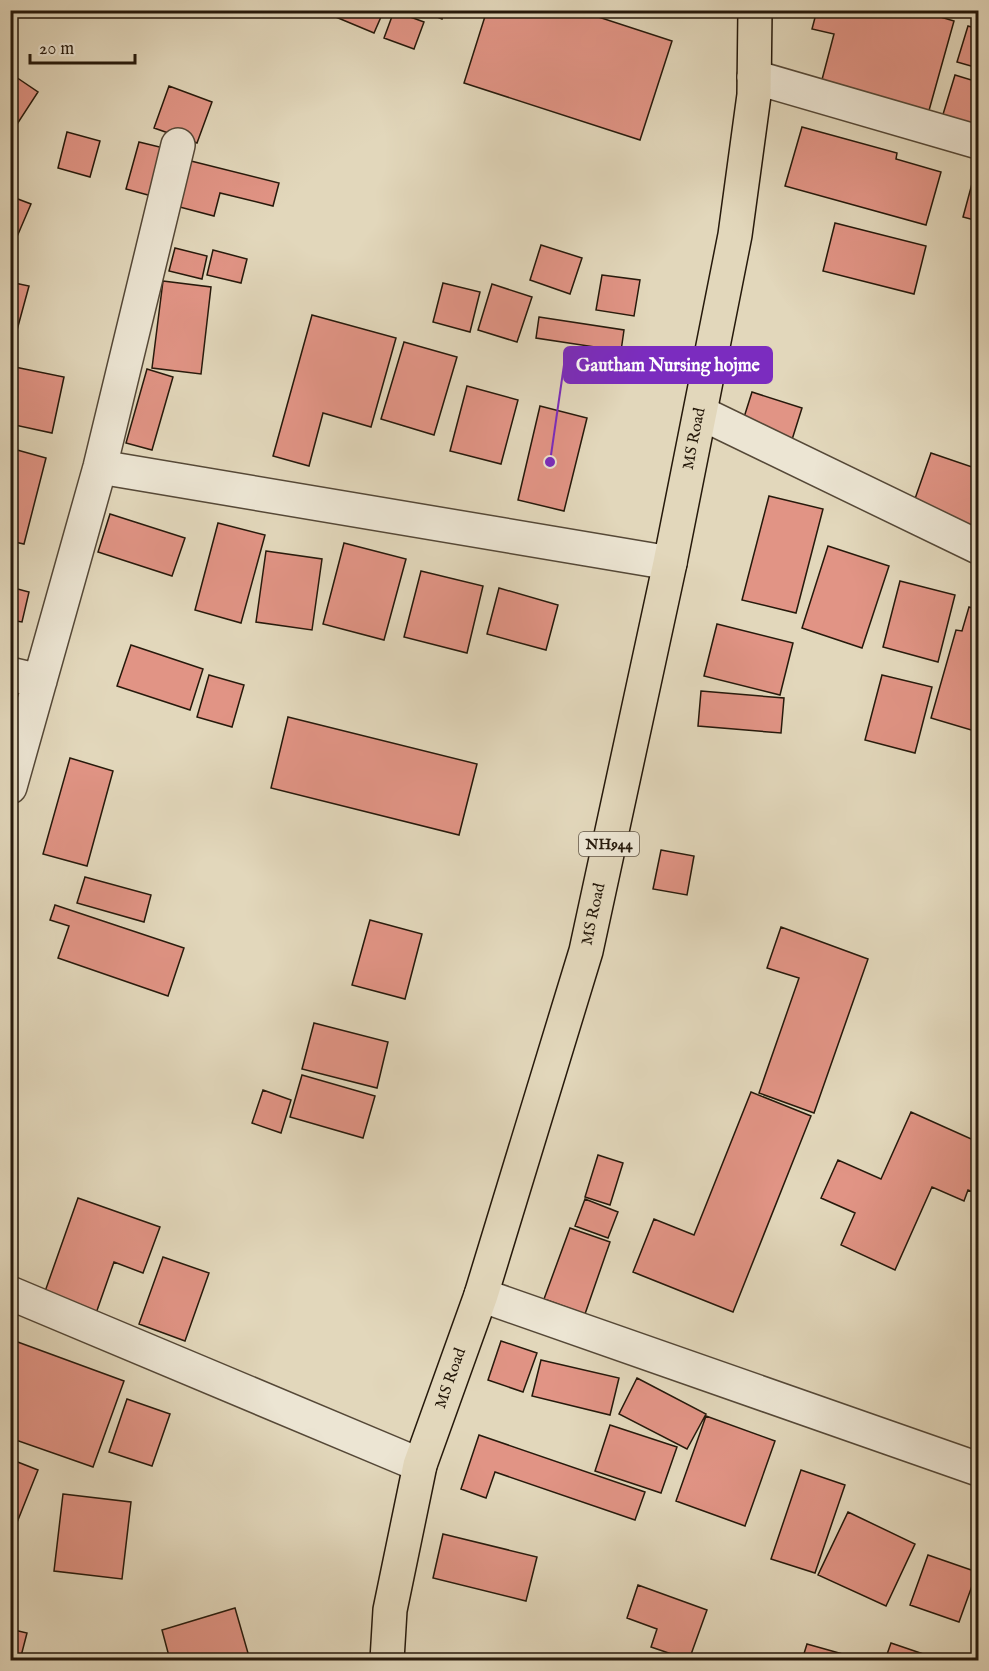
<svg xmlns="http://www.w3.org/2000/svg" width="989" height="1671" viewBox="0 0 989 1671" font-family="'IM FELL English',serif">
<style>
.building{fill:#e19485;stroke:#26190b;stroke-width:1.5}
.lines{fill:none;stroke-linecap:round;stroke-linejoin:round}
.minor-casing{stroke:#554837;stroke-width:36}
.highway-casing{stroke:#26190b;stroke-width:36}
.minor{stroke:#ece5d3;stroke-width:33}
.highway{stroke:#e2d7bb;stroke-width:33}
.labels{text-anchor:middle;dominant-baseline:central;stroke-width:4.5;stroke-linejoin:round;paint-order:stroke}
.shield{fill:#ece5d3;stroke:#615647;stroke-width:1.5}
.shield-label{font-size:15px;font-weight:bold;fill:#26190b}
.street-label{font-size:16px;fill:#26190b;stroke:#ece5d3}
.leader{fill:none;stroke:#7b2cbf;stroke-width:2}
.callout-dot{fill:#7b2cbf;stroke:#ece5d3;stroke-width:2}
.callout{fill:#7b2cbf;stroke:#7b2cbf;stroke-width:2}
.callout-label{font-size:18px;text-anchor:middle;font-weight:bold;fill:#fff}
</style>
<rect width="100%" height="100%" fill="#e2d7bb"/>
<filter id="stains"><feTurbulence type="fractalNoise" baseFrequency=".00333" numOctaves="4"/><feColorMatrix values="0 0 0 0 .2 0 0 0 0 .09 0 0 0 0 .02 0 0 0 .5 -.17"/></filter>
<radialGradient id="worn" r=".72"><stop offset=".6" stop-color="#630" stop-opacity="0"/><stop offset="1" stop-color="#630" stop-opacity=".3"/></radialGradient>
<path class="building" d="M 285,10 L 303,10 L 301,17 Z
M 319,10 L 384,10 L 374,33 Z
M 420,10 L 445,10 L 442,19 Z
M 487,10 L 577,10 L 672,41 L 640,140 L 464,83 Z
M 817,10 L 917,10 L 954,21 L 921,139 L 814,110 L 834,34 L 812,29 Z
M 394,11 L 424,22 L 414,49 L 384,38 Z
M 968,26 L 978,29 L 978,68 L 957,62 Z
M 10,73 L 38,92 L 10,135 Z
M 955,75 L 978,82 L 978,148 L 937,134 Z
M 169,86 L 212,102 L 197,143 L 154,128 Z
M 802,127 L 897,153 L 896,159 L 941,172 L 926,225 L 785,186 Z
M 67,132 L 100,141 L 90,177 L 58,168 Z
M 139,142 L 172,150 L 159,198 L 126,189 Z
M 183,159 L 279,183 L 273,206 L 220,193 L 214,216 L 172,205 Z
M 973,180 L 978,182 L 978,221 L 963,217 Z
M 10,196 L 31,204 L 10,253 Z
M 835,223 L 926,246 L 914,294 L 823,271 Z
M 541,245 L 582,258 L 570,294 L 530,280 Z
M 175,248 L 207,256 L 202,279 L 169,271 Z
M 213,250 L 247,259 L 241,283 L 207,275 Z
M 602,275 L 640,280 L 634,316 L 596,310 Z
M 163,281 L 211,287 L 201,374 L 152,368 Z
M 10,282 L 29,286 L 14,341 L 10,340 Z
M 443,283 L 480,292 L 470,332 L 433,322 Z
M 492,284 L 532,297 L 517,342 L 478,330 Z
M 312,315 L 396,338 L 371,427 L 323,413 L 309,466 L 273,456 Z
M 539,317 L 624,330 L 621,351 L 536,338 Z
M 404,342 L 457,357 L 434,435 L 381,419 Z
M 10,366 L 64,377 L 52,433 L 10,424 Z
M 147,369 L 173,377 L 152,450 L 126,443 Z
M 467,386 L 518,400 L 501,464 L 450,451 Z
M 752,392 L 802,408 L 790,446 L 740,430 Z
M 540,406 L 587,418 L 564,511 L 518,500 Z
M 10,448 L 46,458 L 24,544 L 10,541 Z
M 931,453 L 978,469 L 978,518 L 973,534 L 910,513 Z
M 769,496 L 823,509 L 796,613 L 742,600 Z
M 110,514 L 185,538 L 172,576 L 98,552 Z
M 218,523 L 265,535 L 241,623 L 195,610 Z
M 344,543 L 406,559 L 384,640 L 323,624 Z
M 828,546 L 889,566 L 862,648 L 802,628 Z
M 266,551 L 322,559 L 312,630 L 256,622 Z
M 421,571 L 483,586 L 467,653 L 404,637 Z
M 900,581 L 955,595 L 938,662 L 883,647 Z
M 10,587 L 29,592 L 22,622 L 10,620 Z
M 499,588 L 558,605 L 546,650 L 487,634 Z
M 969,607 L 978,610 L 978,732 L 931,718 L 956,630 L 962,631 Z
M 717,624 L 793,643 L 780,695 L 704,676 Z
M 131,645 L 203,669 L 190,710 L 117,686 Z
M 209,675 L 244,685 L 232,727 L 197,717 Z
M 882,675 L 932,687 L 915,753 L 865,740 Z
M 701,691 L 784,698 L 781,733 L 698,726 Z
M 288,717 L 477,764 L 459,835 L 271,788 Z
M 70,758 L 113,771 L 87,866 L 43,854 Z
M 661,850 L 694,856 L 687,895 L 653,889 Z
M 85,877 L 151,895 L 144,922 L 77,903 Z
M 55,905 L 184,948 L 168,996 L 58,958 L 69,926 L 50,920 Z
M 370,920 L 422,934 L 405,999 L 352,985 Z
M 781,927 L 868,959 L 814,1113 L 759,1093 L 799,978 L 767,968 Z
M 314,1023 L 388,1042 L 377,1088 L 302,1069 Z
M 302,1075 L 375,1096 L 363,1138 L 290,1117 Z
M 263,1090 L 291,1100 L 281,1133 L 252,1123 Z
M 751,1092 L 811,1116 L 733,1312 L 633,1272 L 654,1219 L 694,1235 Z
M 911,1112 L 978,1142 L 978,1194 L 968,1190 L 964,1201 L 932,1187 L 895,1270 L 841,1245 L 855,1213 L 821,1198 L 838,1160 L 881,1179 Z
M 598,1155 L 623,1163 L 610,1205 L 585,1197 Z
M 78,1198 L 160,1227 L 143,1273 L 114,1262 L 94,1319 L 42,1300 Z
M 585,1199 L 618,1212 L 608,1238 L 575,1226 Z
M 570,1228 L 610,1242 L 585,1314 L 544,1299 Z
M 163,1257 L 209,1273 L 185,1341 L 139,1324 Z
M 15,1341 L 124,1381 L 93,1467 L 10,1438 L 10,1354 Z
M 501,1341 L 537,1353 L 523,1392 L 488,1380 Z
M 541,1360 L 619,1378 L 610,1415 L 532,1396 Z
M 637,1378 L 706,1414 L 687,1449 L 619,1414 Z
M 127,1399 L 170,1414 L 152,1466 L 109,1452 Z
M 706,1416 L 775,1441 L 745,1526 L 676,1501 Z
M 610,1425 L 677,1447 L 661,1493 L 595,1471 Z
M 479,1435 L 645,1492 L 635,1520 L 495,1472 L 486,1498 L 461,1489 Z
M 10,1459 L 38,1470 L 10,1540 Z
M 801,1470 L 845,1485 L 815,1573 L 771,1559 Z
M 63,1494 L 131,1502 L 122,1579 L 54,1571 Z
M 848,1512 L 915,1544 L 886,1606 L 818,1575 Z
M 443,1534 L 537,1557 L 526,1601 L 433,1578 Z
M 928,1555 L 977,1572 L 959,1622 L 910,1605 Z
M 638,1585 L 707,1610 L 689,1660 L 651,1647 L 657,1629 L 627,1618 Z
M 235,1608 L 250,1660 L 170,1660 L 162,1630 Z
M 10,1629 L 27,1633 L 20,1660 L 10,1660 Z
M 891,1643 L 941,1660 L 885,1660 Z
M 807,1644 L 864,1660 L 802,1660 Z"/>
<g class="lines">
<g class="minor-casing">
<path id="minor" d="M 754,77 L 978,142
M 701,413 L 978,547
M 100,467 L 670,563
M 10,674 L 40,681
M 10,787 L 100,467 L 178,145
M 10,1293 L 420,1465
M 481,1295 L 978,1469"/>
</g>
<g class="highway-casing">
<g id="highway">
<path id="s1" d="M 387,1660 L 390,1610 L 420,1465 L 481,1295 L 586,951 L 670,563 L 735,235 L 754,95 L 755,10"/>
</g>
</g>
<use href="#minor" class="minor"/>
<use href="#highway" class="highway"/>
</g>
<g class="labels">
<rect class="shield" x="579" y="832" width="60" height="24" rx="4.5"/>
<g class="shield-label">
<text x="609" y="844">NH944</text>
</g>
<g class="street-label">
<text stroke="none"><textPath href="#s1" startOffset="1262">MS Road</textPath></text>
<text stroke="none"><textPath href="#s1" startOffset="776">MS Road</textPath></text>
<text stroke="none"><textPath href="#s1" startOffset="290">MS Road</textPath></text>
</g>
</g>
<path class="leader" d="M550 462L564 365"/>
<circle class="callout-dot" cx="550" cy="462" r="6"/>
<rect class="callout" x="564" y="347" width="208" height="36" rx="6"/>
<g class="callout-label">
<text x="668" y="371">Gautham Nursing hojme</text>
</g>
<rect width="989" height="1671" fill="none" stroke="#e2d7bb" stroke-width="36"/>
<rect x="12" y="12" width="965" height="1647" fill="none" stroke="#26190b" stroke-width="3"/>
<rect x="18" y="18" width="953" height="1635" fill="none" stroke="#26190b" stroke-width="1.5"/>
<path d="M30 54v9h105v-9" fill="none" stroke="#26190b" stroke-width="3"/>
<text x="39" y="54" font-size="18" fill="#26190b" stroke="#ece5d3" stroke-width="4.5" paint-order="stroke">20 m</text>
<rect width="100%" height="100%" filter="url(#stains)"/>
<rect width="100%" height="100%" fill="url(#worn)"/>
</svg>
